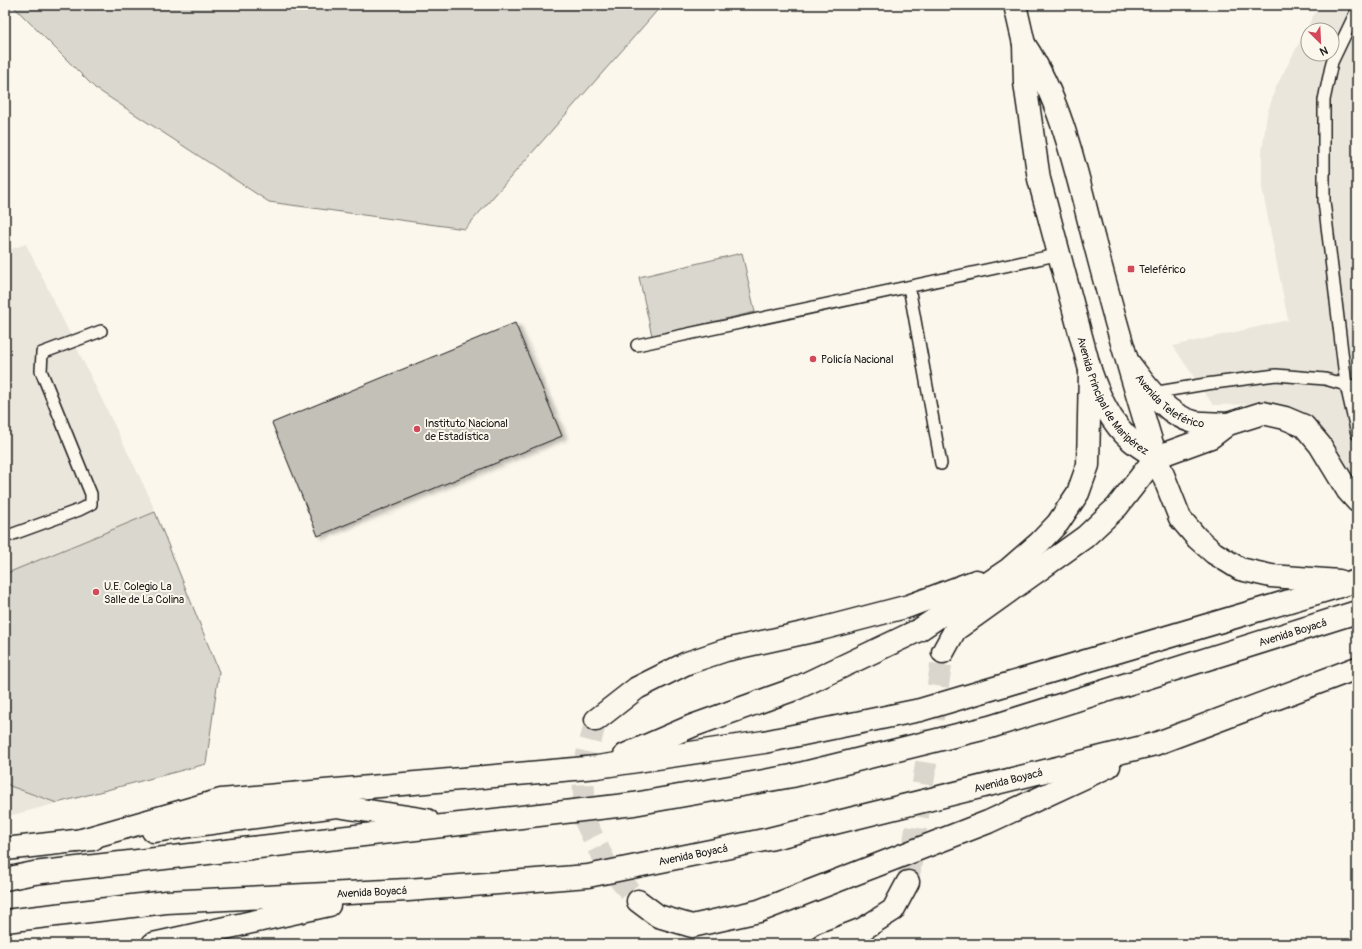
<svg xmlns="http://www.w3.org/2000/svg" width="1362" height="949" viewBox="0 0 1362 949" font-family="Pangolin,sans-serif">
<style>
.built{fill:#eae6dc;fill-rule:evenodd}
.green{fill:#dad7ce;stroke:#7b7a75}
.building{fill:#c3c0b8;stroke:#1c1c1c;filter:url(#shadow)}
.lines{fill:none;stroke-linecap:round;stroke-linejoin:round}
.motorway-tunnel{stroke:#dad6cd;stroke-width:22;stroke-dasharray:22 11;stroke-linecap:butt}
.service-casing{stroke:#1c1c1c;stroke-width:14}
.minor-casing{stroke:#1c1c1c;stroke-width:25}
.tertiary-casing{stroke:#1c1c1c;stroke-width:25}
.motorway-casing{stroke:#1c1c1c;stroke-width:25}
.service{stroke:#fbf7ec;stroke-width:11}
.minor{stroke:#fbf7ec;stroke-width:22}
.tertiary{stroke:#fbf7ec;stroke-width:22}
.motorway{stroke:#fbf7ec;stroke-width:22}
.poi-dot{fill:#d1495b;stroke:#fbf7ec;stroke-width:1.5}
.labels{text-anchor:middle;dominant-baseline:central;stroke-width:4;stroke-linejoin:round;paint-order:stroke}
.poi-label{font-size:11px;fill:#1c1c1c;stroke:#fbf7ec;text-anchor:start}
.street-label{font-size:11px;fill:#1c1c1c;stroke:#fbf7ec}
</style>
<defs>
<filter id="shadow"><feDropShadow dx="4.5" dy="2.5" stdDeviation="2" flood-color="#0004"/></filter>
</defs>
<rect width="100%" height="100%" fill="#fbf7ec"/>
<filter id="ink" filterUnits="userSpaceOnUse"><feTurbulence type="fractalNoise" baseFrequency=".025" numOctaves="2"/><feDisplacementMap in="SourceGraphic" scale="8" xChannelSelector="R" yChannelSelector="G"/><feConvolveMatrix kernelMatrix="1 2 1 2 8 2 1 2 1" color-interpolation-filters="sRGB"/></filter>
<g filter="url(#ink)">
<path class="built" d="M 1319,5 L 1357,5 L 1357,491 L 1296,412 L 1277,404 L 1213,405 L 1173,346 L 1288,320 L 1262,188 L 1262,152 L 1267,114 L 1276,87 ZM 1308,30 L 1332,30 L 1332,54 L 1308,54 Z
M 26,244 L 148,494 L 219,672 L 206,764 L 5,817 L 5,251 Z"/>
<path class="green" d="M 12,5 L 662,5 L 465,229 L 269,202 L 95,88 Z
M 742,253 L 755,312 L 652,336 L 639,277 Z
M 155,512 L 219,672 L 206,764 L 57,803 L 10,786 L 5,782 L 5,574 Z"/>
<path class="building" d="M 515,323 L 562,436 L 318,536 L 272,423 Z"/>
<g class="lines">
<path class="motorway-tunnel" d="M 596,720 L 583,770 L 585,821 L 606,864 L 638,901
M 908,882 L 943,652"/>
<g class="service-casing">
<path id="service" d="M 1357,10 L 1332,62 L 1324,100 L 1324,201 L 1346,385 L 1357,434
M 909,287 L 941,464
M 637,345 L 1061,254
M 1152,393 L 1206,384 L 1276,375 L 1325,379 L 1346,385 L 1357,386
M 5,537 L 79,510 L 91,504 L 91,494 L 41,371 L 42,353 L 101,331"/>
</g>
<g class="minor-casing">
<g id="minor">
<path id="s1" d="M 1128,362 C 1145,384 1165,415 1194,422 C 1205,424 1217,423 1228,424"/>
<path d="M 1156,457 L 1211,437 L 1228,424 L 1263,413 L 1285,418 L 1304,426 L 1320,445 L 1348,491 L 1357,501"/>
</g>
</g>
<g class="tertiary-casing">
<g id="tertiary">
<path id="s2" d="M 1015,5 L 1024,44 L 1025,83 L 1039,179 L 1090,370 C 1099,396 1110,423 1132,441 C 1139,447 1148,452 1156,457"/>
<path d="M 1024,44 C 1065,106 1078,182 1097,252 C 1115,321 1135,389 1156,457"/>
</g>
</g>
<g class="motorway-casing">
<g id="motorway">
<path d="M 1156,457 L 1180,518 L 1197,538 L 1214,553 L 1240,569 L 1271,576 L 1339,581"/>
<path d="M 943,652 L 955,630 L 1085,537 L 1117,507 L 1156,457"/>
<path d="M 596,720 L 637,688 L 687,663 L 726,650 L 817,630 L 909,606 L 976,581"/>
<path d="M 625,755 L 692,726 L 795,689 L 919,630 L 1009,569 L 1039,543 L 1058,523 L 1078,493 L 1088,465 L 1090,370"/>
<path d="M 153,831 L 336,806 L 427,820"/>
<path d="M 78,841 L 221,800 L 597,767 L 764,742 L 920,710 L 1357,581"/>
<path d="M 5,849 L 93,839"/>
<path id="s3" d="M 5,879 L 34,873 L 634,804 L 792,776 L 990,727 L 1357,612"/>
<path d="M 638,901 L 658,916 L 692,926 L 759,911 L 988,822 L 1109,766"/>
<path id="s4" d="M 5,921 L 166,902 L 408,890 L 588,876 L 769,839 L 1155,744 L 1357,668"/>
<path d="M 153,944 L 329,905"/>
<path d="M 824,944 L 863,929 L 893,910 L 908,882"/>
</g>
</g>
<use href="#service" class="service"/>
<use href="#minor" class="minor"/>
<use href="#tertiary" class="tertiary"/>
<use href="#motorway" class="motorway"/>
</g>
</g>
<g class="poi-dot">
<rect x="1127" y="265" width="8" height="8" rx="2"/>
<circle cx="813" cy="359" r="4"/>
<circle cx="417" cy="429" r="4"/>
<circle cx="96" cy="592" r="4"/>
</g>
<g class="labels">
<g class="poi-label">
<text x="1139" y="269">Teleférico</text>
<text x="821" y="359">Policía Nacional</text>
<text x="425" y="423">Instituto Nacional<tspan x="425" dy="13">de Estadística</tspan></text>
<text x="104" y="586">U.E. Colegio La<tspan x="104" dy="13">Salle de La Colina</tspan></text>
</g>
<g class="street-label">
<text stroke="none"><textPath href="#s2" startOffset="408">Avenida Principal de Maripérez</textPath></text>
<text stroke="none"><textPath href="#s1" startOffset="59">Avenida Teleférico</textPath></text>
<text stroke="none"><textPath href="#s3" startOffset="1315">Avenida Boyacá</textPath></text>
<text stroke="none"><textPath href="#s4" startOffset="1016">Avenida Boyacá</textPath></text>
<text stroke="none"><textPath href="#s4" startOffset="692">Avenida Boyacá</textPath></text>
<text stroke="none"><textPath href="#s4" startOffset="368">Avenida Boyacá</textPath></text>
</g>
</g>
<rect width="1362" height="949" fill="none" stroke="#fbf7ec" stroke-width="20"/>
<rect x="10" y="10" width="1342" height="929" fill="none" stroke="#1c1c1c" stroke-width="1.5" filter="url(#ink)"/>
<g transform="translate(1320 42) rotate(156)"><circle r="19" fill="#fbf7ec" stroke="#a29f99"/>
<path d="M0-3L7 15L0 10L-7 15Z" fill="#d1495b"/>
<text y="-6" font-size="11" font-weight="bold" text-anchor="middle" fill="#1c1c1c">N</text>
</g>
</svg>
